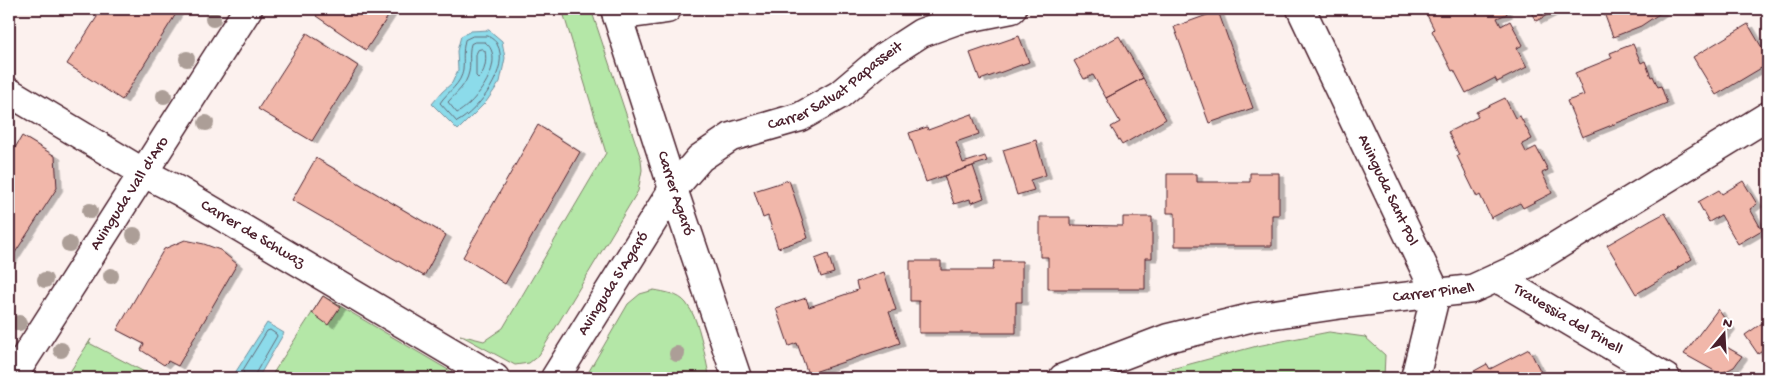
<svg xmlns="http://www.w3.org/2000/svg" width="1777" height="387" viewBox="0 0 1777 387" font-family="'Gochi Hand',sans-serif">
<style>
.green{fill:#b4e7a7;stroke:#7f8369}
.water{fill:#8cdbea;stroke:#72909e}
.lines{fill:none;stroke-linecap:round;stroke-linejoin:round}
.shore{stroke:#646a77;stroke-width:1}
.building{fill:#f1b7aa;stroke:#4a1f2b;filter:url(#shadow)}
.minor-casing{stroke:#4a1f2b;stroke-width:31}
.minor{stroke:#fff;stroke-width:28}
.tree{fill:#ac9e97}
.labels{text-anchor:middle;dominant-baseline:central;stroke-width:4.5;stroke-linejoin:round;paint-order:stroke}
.street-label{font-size:16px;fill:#4a1f2b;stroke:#fff}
</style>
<defs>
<filter id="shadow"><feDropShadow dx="5.5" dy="3" stdDeviation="0" flood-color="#0004"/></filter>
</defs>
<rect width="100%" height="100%" fill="#fcf1ee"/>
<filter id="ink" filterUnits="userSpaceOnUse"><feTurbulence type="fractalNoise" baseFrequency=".02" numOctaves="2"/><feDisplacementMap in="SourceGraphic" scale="10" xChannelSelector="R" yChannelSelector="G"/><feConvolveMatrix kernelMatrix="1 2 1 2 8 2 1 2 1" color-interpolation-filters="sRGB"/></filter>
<g filter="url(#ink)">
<path class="green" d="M 562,9 L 591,9 L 641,159 L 642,170 L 638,191 L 539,355 L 529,363 L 515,365 L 460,335 L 484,341 L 503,328 L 606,153 Z
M 654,290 C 665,292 679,294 686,303 C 701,321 704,356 710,378 L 585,378 L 628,304 L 640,294 Z
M 323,296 L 462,378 L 270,378 Z
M 1329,332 L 1365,337 L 1385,355 L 1384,378 L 1148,378 L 1164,371 L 1257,346 Z
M 91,339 L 89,343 L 156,378 L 66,378 Z"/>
<path class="water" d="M 489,30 L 502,41 L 505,58 L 500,82 L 486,102 L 458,130 L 432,104 L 442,92 L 452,83 L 458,70 L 457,51 L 461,36 L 471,31 Z
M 267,323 L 284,333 L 258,378 L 244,378 L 235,373 Z"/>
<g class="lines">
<path class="shore" d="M 473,36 L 488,36 C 491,38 496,41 497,44 C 511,68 478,111 457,122 L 440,103 C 447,92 462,84 463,69 C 464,58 462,53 465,40 Z
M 475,42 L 485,42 C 508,60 476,103 457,113 L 448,102 C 456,93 466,86 469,72 C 471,63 468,54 471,44 Z
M 482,49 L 485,51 C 487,60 485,73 478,78 L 476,76 L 476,54 L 478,50 Z
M 245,378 L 243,370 L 267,331 L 270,330 L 276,334 L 277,336 L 255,374 L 254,378"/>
</g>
<path class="building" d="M 102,9 L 179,9 L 122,100 L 67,64 Z
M 320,9 L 393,9 L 366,50 L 316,16 Z
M 1424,9 L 1505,9 L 1507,14 L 1497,18 L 1501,26 L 1510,21 L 1523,45 L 1517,48 L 1527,67 L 1497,82 L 1495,78 L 1466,93 L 1454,70 L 1452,71 L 1432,31 L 1434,29 Z
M 1529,9 L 1559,9 L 1536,21 Z
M 1616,9 L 1660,9 L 1662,12 L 1641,26 L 1613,37 L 1604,13 Z
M 1218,11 L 1253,108 L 1209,123 L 1174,27 Z
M 1748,24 L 1768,58 L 1768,64 L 1716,95 L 1693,57 Z
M 307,33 L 358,66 L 312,141 L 258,109 Z
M 1019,36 L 1029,62 L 980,80 L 970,53 Z
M 1119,36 L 1143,78 L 1106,98 L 1093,75 L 1084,79 L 1074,61 Z
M 1633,44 L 1641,63 L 1645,61 L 1651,77 L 1653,76 L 1658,87 L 1661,86 L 1667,103 L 1582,137 L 1567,101 L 1584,95 L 1575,73 L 1612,58 L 1610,53 Z
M 1143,78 L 1166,119 L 1122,145 L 1111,127 L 1120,122 L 1106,98 Z
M 1505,98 L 1515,118 L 1520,116 L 1532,139 L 1522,144 L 1526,152 L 1536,147 L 1548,170 L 1542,173 L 1552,193 L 1523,208 L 1520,203 L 1491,218 L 1480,195 L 1477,197 L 1457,156 L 1459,155 L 1448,132 L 1478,117 L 1476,112 Z
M 972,114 L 979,134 L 956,142 L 963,163 L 985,156 L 987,161 L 926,182 L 909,133 L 927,127 L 928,130 Z
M 538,125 L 580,152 L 505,284 L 463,257 Z
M 22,136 L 55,156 L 57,188 L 9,262 L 9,158 Z
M 1036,140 L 1046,175 L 1030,180 L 1034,190 L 1017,195 L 1003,150 Z
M 316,158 L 446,235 L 424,276 L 292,200 Z
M 973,166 L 984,198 L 971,203 L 970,199 L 954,204 L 944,176 Z
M 1250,173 L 1279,173 L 1279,215 L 1272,215 L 1272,246 L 1175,246 L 1175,213 L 1167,213 L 1167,174 L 1197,174 L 1197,182 L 1250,182 Z
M 789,180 L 808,238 L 778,248 L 768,216 L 763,218 L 754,191 Z
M 1743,181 L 1757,204 L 1750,209 L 1762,230 L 1738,244 L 1721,215 L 1709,222 L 1698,202 L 1719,190 L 1722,194 Z
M 1665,213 L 1692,259 L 1677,268 L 1678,269 L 1636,294 L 1607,245 L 1650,220 L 1650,221 Z
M 1040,217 L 1070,217 L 1070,225 L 1123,226 L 1123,217 L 1152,217 L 1152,258 L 1145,258 L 1145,289 L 1048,289 L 1048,257 L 1040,257 Z
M 185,240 L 204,244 L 220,250 L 237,264 L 178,366 L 168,361 L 164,365 L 141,350 L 144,344 L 117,330 L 164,249 Z
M 828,254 L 834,273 L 821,277 L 815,259 Z
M 910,261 L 941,261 L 941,270 L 993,270 L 994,261 L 1022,261 L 1022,302 L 1016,302 L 1016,333 L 919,333 L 919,301 L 910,301 Z
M 884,272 L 896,310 L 889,312 L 900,343 L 808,374 L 797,343 L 789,346 L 776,308 L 806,298 L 809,307 L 858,290 L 856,282 Z
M 323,296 L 340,307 L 328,325 L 312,313 Z
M 1718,309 L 1730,327 L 1718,342 L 1742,356 L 1734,367 L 1720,374 L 1684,354 Z
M 1768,319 L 1768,347 L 1758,354 L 1745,335 Z
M 1529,349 L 1544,378 L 1467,378 L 1465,376 L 1487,364 L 1490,369 Z"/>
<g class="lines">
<g class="minor-casing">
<g id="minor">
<path id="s1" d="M 615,9 L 673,189 L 737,378"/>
<path id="s2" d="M 1301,9 L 1436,293 L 1415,378"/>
<path d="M 617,16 L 667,9"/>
<path id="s3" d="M 9,92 L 144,173 L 179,191 L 495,378"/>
<path id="s4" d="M 1497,278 L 1666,378"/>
<path id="s5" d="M 12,378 C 90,255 170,133 248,9"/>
<path id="s6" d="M 555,378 L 673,189 L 700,158 L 731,137 L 800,117 L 839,95 L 884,57 L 921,33 L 957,20 L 1012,9"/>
<path id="s7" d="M 1063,378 L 1168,338 L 1254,317 L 1343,304 L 1472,289 L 1527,264 L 1768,116"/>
</g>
</g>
<use href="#minor" class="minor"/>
</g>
<g class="tree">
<circle cx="213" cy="19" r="8"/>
<circle cx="187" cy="59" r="8"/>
<circle cx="164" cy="96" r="8"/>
<circle cx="206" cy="123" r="8"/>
<circle cx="90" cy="211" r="8"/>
<circle cx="134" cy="235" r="8"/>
<circle cx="69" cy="244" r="8"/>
<circle cx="111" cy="276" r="8"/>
<circle cx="45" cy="280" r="8"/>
<circle cx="19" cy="323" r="8"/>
<circle cx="61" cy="350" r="8"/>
<circle cx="677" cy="354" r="8"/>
</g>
</g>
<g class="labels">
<g class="street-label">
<text stroke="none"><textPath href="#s6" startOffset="419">Carrer Salvat Papasseit</textPath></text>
<text stroke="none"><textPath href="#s2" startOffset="201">Avinguda Sant Pol</textPath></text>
<text stroke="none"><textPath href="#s5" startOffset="219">Avinguda Vall d'Aro</textPath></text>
<text stroke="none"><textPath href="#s1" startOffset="194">Carrer Agaró</textPath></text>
<text stroke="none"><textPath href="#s3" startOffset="282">Carrer de Schwaz</textPath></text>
<text stroke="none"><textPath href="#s6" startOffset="111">Avinguda S'Agaró</textPath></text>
<text stroke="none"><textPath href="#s7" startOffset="382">Carrer Pinell</textPath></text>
<text stroke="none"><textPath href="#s4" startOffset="82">Travessia del Pinell</textPath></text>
</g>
</g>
<rect width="1777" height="387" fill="none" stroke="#fff" stroke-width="30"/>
<rect x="15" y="15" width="1747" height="357" fill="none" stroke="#4a1f2b" stroke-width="2" filter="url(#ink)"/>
<g transform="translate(1724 334) rotate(18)" stroke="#ffffff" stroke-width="4" paint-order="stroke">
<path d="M0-4L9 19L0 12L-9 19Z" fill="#4a1f2b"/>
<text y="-8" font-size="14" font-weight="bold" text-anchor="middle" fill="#4a1f2b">N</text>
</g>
</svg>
